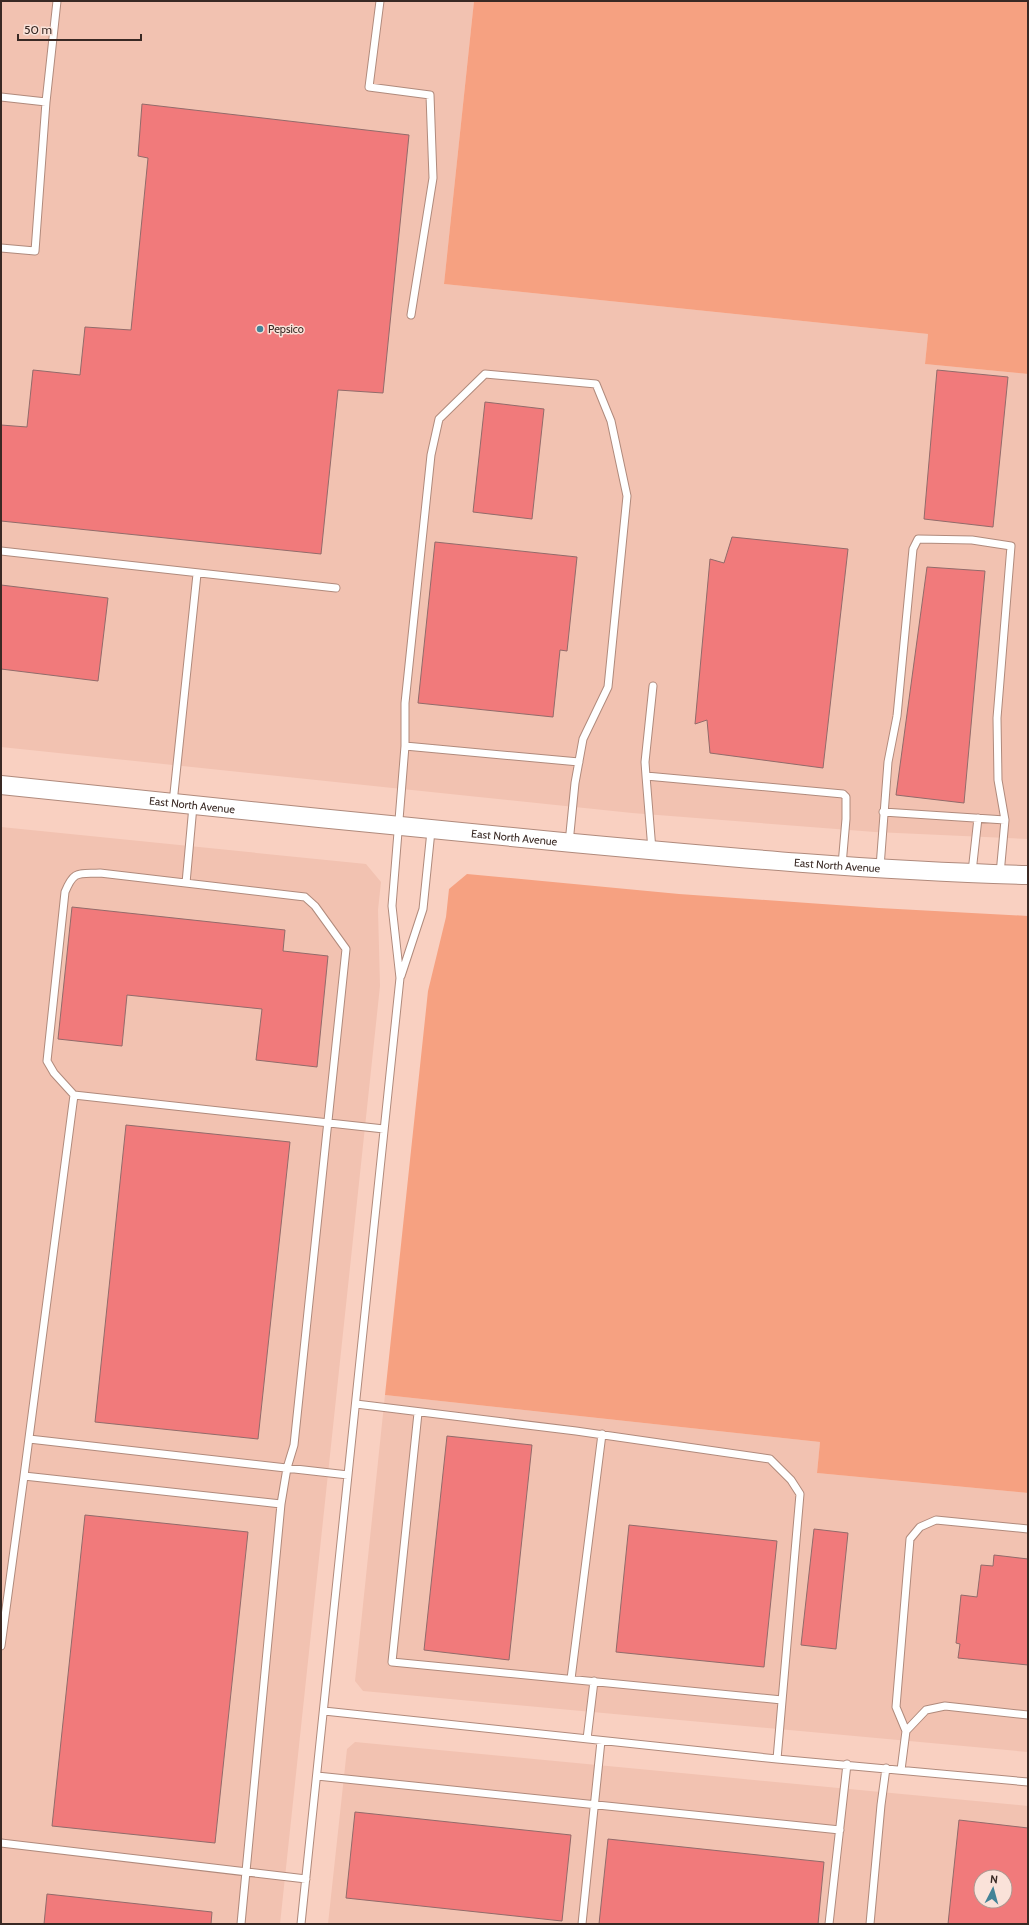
<svg xmlns="http://www.w3.org/2000/svg" width="1029" height="1925" viewBox="0 0 1029 1925" font-family="Cabin,sans-serif">
<style>
.built{fill:#f2c2b1;fill-rule:evenodd}
.green{fill:#f6a181}
.building{fill:#f17a7b;stroke:#926b6a;fill-rule:evenodd}
.lines{fill:none;stroke-linecap:round;stroke-linejoin:round}
.service-casing{stroke:#b08a7c;stroke-width:9}
.tertiary-casing{stroke:#b08a7c;stroke-width:20}
.service{stroke:#fff;stroke-width:7}
.tertiary{stroke:#fff;stroke-width:18}
.poi-dot{fill:#438397;stroke:#fae2d9;stroke-width:1.5}
.labels{text-anchor:middle;dominant-baseline:central;stroke-width:3;stroke-linejoin:round;paint-order:stroke}
.poi-label{font-size:11px;fill:#392924;stroke:#fae2d9;text-anchor:start}
.street-label{font-size:11px;fill:#392924;stroke:#fae2d9}
</style>
<rect width="100%" height="100%" fill="#f9d0c1"/>
<path class="built" d="M 1,1 L 474,1 L 444,284 L 928,334 L 925,364 L 1028,374 L 1028,839 L 875,832 L 632,813 L 1,747 Z
M 1,827 L 366,864 L 381,882 L 378,910 L 380,986 L 280,1924 L 1,1924 Z
M 385,1395 L 820,1442 L 817,1473 L 1028,1493 L 1028,1752 L 363,1691 L 355,1681 Z
M 355,1742 L 1028,1806 L 1028,1924 L 328,1924 L 347,1749 ZM 981,1877 L 1005,1877 L 1005,1901 L 981,1901 Z"/>
<path class="green" d="M 474,1 L 1028,1 L 1028,374 L 925,364 L 928,334 L 444,284 Z
M 467,874 L 679,894 L 879,908 L 1028,916 L 1028,1493 L 817,1473 L 820,1442 L 385,1395 L 428,991 L 446,917 L 449,889 Z"/>
<path class="building" d="M 142,104 L 409,135 L 383,393 L 338,390 L 321,554 L 1,521 L 1,425 L 27,427 L 33,370 L 80,375 L 85,327 L 131,330 L 148,158 L 138,156 Z
M 937,370 L 1008,377 L 993,527 L 924,519 Z
M 485,402 L 544,409 L 532,519 L 473,512 Z
M 732,537 L 848,549 L 823,768 L 710,753 L 707,720 L 695,724 L 710,559 L 724,563 Z
M 435,542 L 577,557 L 567,651 L 560,650 L 553,717 L 418,703 Z
M 927,567 L 985,571 L 964,803 L 896,795 Z
M 1,585 L 108,598 L 98,681 L 1,669 Z
M 72,907 L 285,930 L 283,951 L 328,956 L 317,1067 L 256,1060 L 262,1009 L 127,995 L 122,1046 L 58,1039 Z
M 126,1125 L 290,1142 L 258,1439 L 95,1422 Z
M 447,1436 L 532,1445 L 509,1660 L 424,1650 Z
M 85,1515 L 248,1532 L 215,1843 L 52,1826 Z
M 629,1525 L 777,1541 L 764,1667 L 616,1652 Z
M 814,1529 L 848,1533 L 836,1649 L 801,1645 Z
M 994,1555 L 1028,1559 L 1028,1665 L 958,1658 L 960,1644 L 956,1643 L 961,1595 L 977,1597 L 981,1565 L 993,1566 Z
M 355,1812 L 571,1835 L 562,1921 L 346,1898 Z
M 959,1820 L 1028,1828 L 1028,1924 L 948,1924 ZM 981,1877 L 1005,1877 L 1005,1901 L 981,1901 Z
M 608,1839 L 824,1862 L 818,1924 L 599,1924 Z
M 47,1894 L 212,1912 L 211,1924 L 44,1924 Z"/>
<g class="lines">
<g class="service-casing">
<path id="service" d="M 380,1 L 369,87 L 430,95 L 433,178 L 411,315
M 1,97 L 46,102
M 1,248 L 35,251 L 46,102 L 57,1
M 1,551 L 336,588
M 405,746 L 579,762
M 646,776 L 645,762 L 653,686
M 173,803 L 197,574
M 883,812 L 1005,820
M 652,850 L 646,776 L 843,794 L 846,797 L 846,819 L 842,865
M 880,867 L 888,762 L 897,716 L 913,549 L 918,539 L 972,540 L 1011,546 L 997,718 L 998,780 L 1005,820 L 1000,874
M 972,872 L 978,818
M 186,883 L 193,806
M 401,976 L 423,909 L 431,831
M 74,1095 L 54,1073 L 47,1061 L 65,892 C 74,870 78,874 100,873 L 305,897 L 315,906 L 346,949 L 294,1445 L 287,1468 L 281,1504
M 356,1404 L 576,1431 L 770,1459 L 791,1480 L 800,1494 L 777,1759
M 418,1413 L 392,1662 L 782,1700
M 29,1439 L 348,1475
M 24,1476 L 74,1095 L 384,1129
M 1,1646 L 24,1476 L 281,1504 L 241,1924
M 571,1679 L 602,1434
M 324,1711 L 777,1759 L 1028,1782
M 906,1731 L 896,1707 L 910,1539 L 920,1527 L 936,1520 L 1028,1529
M 587,1739 L 594,1681
M 901,1770 L 906,1731 L 926,1710 L 945,1706 L 1028,1715
M 317,1776 L 840,1830
M 1,1843 L 306,1879
M 301,1924 L 400,978 L 392,906 L 405,746 L 405,703 L 431,455 L 439,419 L 485,374 L 596,384 L 611,421 L 627,496 L 608,687 L 583,739 L 575,783 L 569,843
M 582,1924 L 601,1741
M 829,1924 L 847,1764
M 870,1924 L 881,1805 L 886,1768"/>
</g>
<g class="tertiary-casing">
<g id="tertiary">
<path id="s1" d="M 1,785 C 192,805 382,825 573,843 C 724,857 876,871 1028,875"/>
</g>
</g>
<use href="#service" class="service"/>
<use href="#tertiary" class="tertiary"/>
</g>
<circle class="poi-dot" cx="260" cy="329" r="4"/>
<g class="labels">
<g class="poi-label">
<text x="268" y="329">Pepsico</text>
</g>
<g class="street-label">
<text stroke="none"><textPath href="#s1" startOffset="192">East North Avenue</textPath></text>
<text stroke="none"><textPath href="#s1" startOffset="516">East North Avenue</textPath></text>
<text stroke="none"><textPath href="#s1" startOffset="840">East North Avenue</textPath></text>
</g>
</g>
<rect width="1029" height="1925" fill="none" stroke="#392924" stroke-width="4"/>
<g transform="translate(993 1889) rotate(6)"><circle r="19" fill="#fae2d9" stroke="#ad9891"/>
<path d="M0-3L7 15L0 10L-7 15Z" fill="#438397"/>
<text y="-6" font-size="11" font-weight="bold" text-anchor="middle" fill="#392924">N</text>
</g>
<path d="M18 34v6h123v-6" fill="none" stroke="#392924" stroke-width="2"/>
<text x="24" y="34" font-size="12" fill="#392924" stroke="#fae2d9" stroke-width="3" paint-order="stroke">50 m</text>
</svg>
